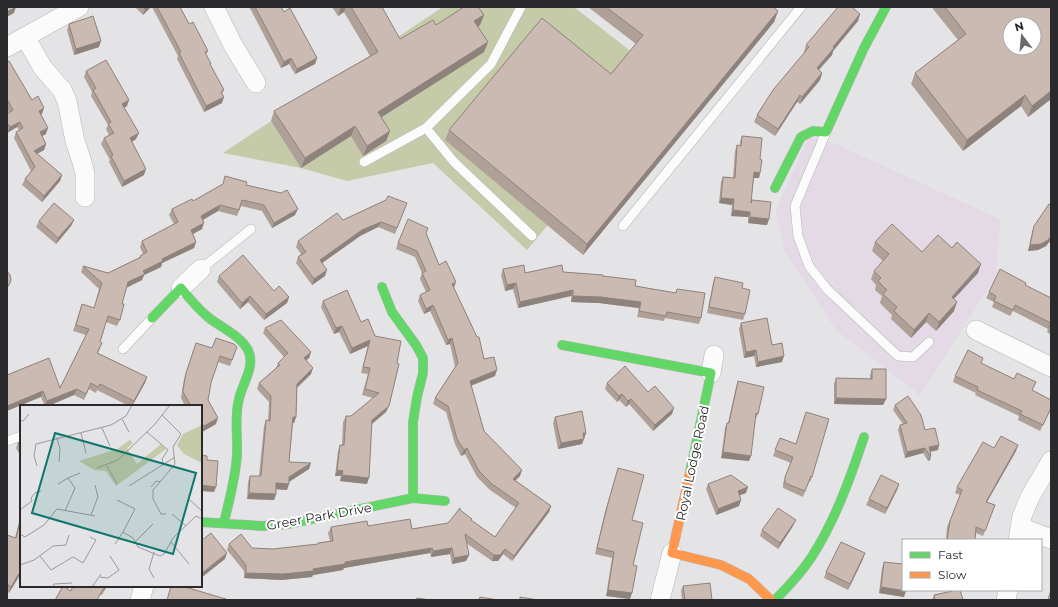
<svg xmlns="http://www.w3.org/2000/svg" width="1058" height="607" viewBox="0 0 1058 607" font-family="Montserrat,sans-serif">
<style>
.commercial{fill:#e3dae6}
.green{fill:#c5cba9}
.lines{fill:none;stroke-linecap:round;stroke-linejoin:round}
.lane-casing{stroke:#b7b6b8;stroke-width:10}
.street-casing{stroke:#b7b6b8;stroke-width:20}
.fast-casing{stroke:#b7b6b8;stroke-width:10}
.slow-casing{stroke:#b7b6b8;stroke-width:10}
.lane{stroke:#fbfbfb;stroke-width:9}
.street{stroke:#fbfbfb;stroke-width:19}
.fast{stroke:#63d668;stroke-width:9}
.slow{stroke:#ff974d;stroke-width:9}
.wall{fill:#afa098}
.shaded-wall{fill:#8e827c}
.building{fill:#cbbab1;stroke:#8e827c;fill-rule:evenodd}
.labels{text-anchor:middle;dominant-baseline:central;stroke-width:4;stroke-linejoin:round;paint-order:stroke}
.street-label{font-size:13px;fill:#2a292b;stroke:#fff}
.inset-road{fill:none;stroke:#9a999b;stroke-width:1}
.view{fill:#0f766e;fill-opacity:0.15;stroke:#0f766e;stroke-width:2}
.inset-edge{fill:none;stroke:#2a292b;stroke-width:2}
</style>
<rect width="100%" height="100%" fill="#e4e3e6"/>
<path class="commercial" d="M 809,137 L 833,143 L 1000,219 L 996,276 L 920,395 L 836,330 L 784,250 L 776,210 Z"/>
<path class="green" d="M 443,7 L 574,7 L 633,53 L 729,7 L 527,250 L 433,163 L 347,181 L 301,168 L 223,153 Z"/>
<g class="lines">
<g class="lane-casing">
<path id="lane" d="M 426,128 L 454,162 L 532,236
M 826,132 L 795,206 L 798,236 L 809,266 L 827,289 L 898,356 L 913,357 L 929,342
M 364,162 L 426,128 L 491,64 L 521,7
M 623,226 L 801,7
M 201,269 L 251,229
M 123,349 L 152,318
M 7,441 L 21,436"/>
</g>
<g class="street-casing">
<path id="street" d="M 214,7 L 233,45 L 256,83
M 25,37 L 43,68 L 62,90 L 67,101 L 75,141 L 82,162 L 85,174 L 85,197
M 7,47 L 79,7
M 181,288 L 201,269
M 976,330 L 1051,367
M 711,373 L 714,355
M 1020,527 L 1051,539
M 1018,540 L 1022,516 L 1030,497 L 1051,461
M 140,600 L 144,586
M 660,600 L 672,553
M 1006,600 L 1008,590"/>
</g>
<g class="fast-casing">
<path id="fast" d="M 775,188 L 801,137 L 813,131 L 826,132 L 864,48 L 886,7
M 382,287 L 392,312 L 416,345 L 423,358 L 423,373 L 417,397 L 413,422 L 413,498
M 152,318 L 181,288 C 189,298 198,309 208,317 C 220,327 240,335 248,350 C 256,366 242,384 239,399 C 234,417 238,436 237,454 C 236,477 229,500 224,523
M 562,345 L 711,373 L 690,472
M 201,522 L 262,526 L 288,524 L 413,498 L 445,501
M 775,600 C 788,587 801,573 811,558 C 835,521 850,479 864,437"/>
</g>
<g class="slow-casing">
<path id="slow" d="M 690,472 L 672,553 L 721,565 L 749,579 L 771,600"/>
</g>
<use href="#lane" class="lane"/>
<use href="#street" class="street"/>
<use href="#fast" class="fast"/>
<use href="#slow" class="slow"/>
</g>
<path class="wall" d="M 135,7 L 151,7 L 143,15 Z
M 152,7 L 180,7 L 189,24 L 208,51 L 206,55 L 210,65 L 224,90 L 222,94 L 222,103 L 204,112 L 177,59 L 178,56 Z
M 249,7 L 281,7 L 284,12 L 317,58 L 315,64 L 295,74 L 289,64 L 281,68 L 252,12 Z
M 332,7 L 377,7 L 400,39 L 436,25 L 484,15 L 480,25 L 478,27 L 488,42 L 484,52 L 381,117 L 390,131 L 386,141 L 363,156 L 351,136 L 301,168 L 271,121 L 274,111 L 370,56 L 344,12 L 338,16 Z
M 588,7 L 773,7 L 778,11 L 774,22 L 583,255 L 445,140 L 449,130 L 611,74 L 636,44 Z
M 933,7 L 1051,7 L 1051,99 L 1028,117 L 1021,106 L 963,151 L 911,84 L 915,73 L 958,40 L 933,9 Z
M 860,14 L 858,21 L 833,51 L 832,55 L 819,70 L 822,73 L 820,80 L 800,104 L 797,102 L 775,136 L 754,122 L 757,115 L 804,53 L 804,52 L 806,45 Z
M 69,24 L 99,47 L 74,55 L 67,30 Z
M 7,62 L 32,100 L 42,114 L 41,114 L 46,134 L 42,136 L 46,144 L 44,150 L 37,154 L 62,175 L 60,181 L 42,202 L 22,185 L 25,179 L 31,171 L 14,138 L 16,132 L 19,130 L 17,127 L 7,133 L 7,114 L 9,113 L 7,109 Z
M 86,71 L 127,106 L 124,108 L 136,139 L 132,142 L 144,175 L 122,187 L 109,162 L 110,160 L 101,144 L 104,138 L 109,135 L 106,129 L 108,125 L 91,96 L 92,92 L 84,77 Z
M 742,136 L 760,159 L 760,173 L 759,178 L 754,178 L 751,200 L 769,219 L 767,225 L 748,223 L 748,217 L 731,216 L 732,205 L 719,203 L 721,182 L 723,177 L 733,178 L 735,151 L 737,145 L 740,145 L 740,142 Z
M 225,176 L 246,185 L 295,215 L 272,228 L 262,211 L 241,206 L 237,216 L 218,211 L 203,220 L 202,229 L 193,234 L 196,242 L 194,248 L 162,263 L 161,267 L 144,275 L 142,280 L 127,287 L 122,304 L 120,320 L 117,326 L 106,322 L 100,342 L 100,349 L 98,353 L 147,377 L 145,383 L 132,406 L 129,406 L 97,390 L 96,393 L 89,389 L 84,400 L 74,395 L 48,406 L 45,406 L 41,397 L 7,375 L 60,388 L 86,335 L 73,331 L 82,304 L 94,308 L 99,289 L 81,272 L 83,266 L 108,273 L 139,258 L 140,256 L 143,254 L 140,247 L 142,241 L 174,224 L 169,215 L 172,209 L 193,201 L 223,184 Z
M 386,200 L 407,203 L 395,234 L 378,227 L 360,236 L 322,263 L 325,276 L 312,285 L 296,263 L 298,257 L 301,254 L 296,247 L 298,241 Z
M 1051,205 L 1051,244 L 1049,242 L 1046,246 L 1038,250 L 1028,251 L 1032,232 L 1034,226 Z
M 74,220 L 71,226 L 56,244 L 36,227 L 39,221 Z
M 428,228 L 426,233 L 439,265 L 454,288 L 484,359 L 495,376 L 471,386 L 484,431 L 520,476 L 515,480 L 551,506 L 549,512 L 512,561 L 503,554 L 498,561 L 492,561 L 466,543 L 469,555 L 466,561 L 452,564 L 450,554 L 431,557 L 430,553 L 344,568 L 343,570 L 313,575 L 312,577 L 281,580 L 244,578 L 244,571 L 227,550 L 229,544 L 252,548 L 273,549 L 318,544 L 318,543 L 330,541 L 328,533 L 331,527 L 368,526 L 412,529 L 448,523 L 460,510 L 471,521 L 495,537 L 516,508 L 490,490 L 477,477 L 465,454 L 461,456 L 455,444 L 446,412 L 433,404 L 435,398 L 455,367 L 450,344 L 446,345 L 430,311 L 424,314 L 418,301 L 420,295 L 426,292 L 420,279 L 422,273 L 415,257 L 396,249 L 398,243 Z
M 875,242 L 922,252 L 978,273 L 954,299 L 954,311 L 936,331 L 926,322 L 911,338 L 891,319 L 892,315 L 880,303 L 882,296 L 875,290 L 876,285 L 871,279 L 874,271 L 883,261 L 872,251 Z
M 503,269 L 525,273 L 563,272 L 603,276 L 635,286 L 676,293 L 677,289 L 701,318 L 699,324 L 665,318 L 664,321 L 637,317 L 639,308 L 599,303 L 571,302 L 571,296 L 518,308 L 513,289 L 505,291 L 501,275 Z
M 219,276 L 274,291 L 289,297 L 287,303 L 264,320 L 248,302 L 240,309 L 217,282 Z
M 715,277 L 742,288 L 745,314 L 743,320 L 707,313 L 713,283 Z
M 1025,285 L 1051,298 L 1051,335 L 1047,332 L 1048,329 L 1013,311 L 1010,316 L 992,307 L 994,302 L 986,298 L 989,292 Z
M 323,301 L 361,322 L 368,319 L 386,412 L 371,425 L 367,484 L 340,481 L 341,476 L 335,476 L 338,451 L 340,445 L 342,445 L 343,422 L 346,416 L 351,416 L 373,398 L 362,395 L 368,374 L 361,373 L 368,346 L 350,354 L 339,332 L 334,334 L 321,307 Z
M 741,323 L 772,345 L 782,362 L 756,367 L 754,356 L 744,358 L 739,329 Z
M 265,328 L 311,352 L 309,358 L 306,360 L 311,374 L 297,388 L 296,417 L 294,423 L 293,423 L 289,462 L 309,469 L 289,482 L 287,490 L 276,489 L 276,494 L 274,500 L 247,499 L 248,482 L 250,476 L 259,476 L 264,426 L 266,420 L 268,421 L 269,402 L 257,389 L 259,383 L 276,368 L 278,363 L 284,357 L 263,333 Z
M 196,343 L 212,348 L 237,347 L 230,366 L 218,362 L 211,383 L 208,400 L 216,424 L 202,432 L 201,431 L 201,406 L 185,406 L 181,398 L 184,379 Z
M 981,363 L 1014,379 L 1036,382 L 1032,390 L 1051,400 L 1051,409 L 1040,431 L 1018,420 L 1019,416 L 975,395 L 976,393 L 953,382 L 955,376 Z
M 872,369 L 886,399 L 883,405 L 834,404 L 834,384 L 836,378 L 870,379 L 870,375 Z
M 738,381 L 758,414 L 755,420 L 749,461 L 721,458 L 725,428 L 727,423 L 728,423 L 736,387 Z
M 607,383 L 648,392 L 672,414 L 653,431 L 629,404 L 626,407 L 619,400 L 617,402 L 605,389 Z
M 895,405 L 925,430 L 938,450 L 930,452 L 931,455 L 930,460 L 928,461 L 923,453 L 905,458 L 898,430 L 900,425 L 903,424 L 893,410 Z
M 806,412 L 812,477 L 810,482 L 809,482 L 803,497 L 783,488 L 783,483 L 791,463 L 773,456 L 780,438 L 796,444 Z
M 555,417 L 586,433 L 582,444 L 558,449 L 553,423 Z
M 21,441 L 21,457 L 16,448 L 18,443 Z
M 1018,445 L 1016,451 L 987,502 L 995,505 L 983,536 L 976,533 L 975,540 L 946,540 L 947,527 L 960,495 L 955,493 L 957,487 L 994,448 Z
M 618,468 L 632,520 L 633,565 L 630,599 L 606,596 L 612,558 L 595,554 L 605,512 Z
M 708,484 L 746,493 L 740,495 L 739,506 L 716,515 L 706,489 Z
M 899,484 L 897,490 L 885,514 L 866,505 L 869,499 Z
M 21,514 L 21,573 L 9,593 L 7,591 L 7,535 L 15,538 Z
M 793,526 L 778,549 L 760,536 L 762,530 Z
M 863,559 L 848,590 L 824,578 L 826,572 Z
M 884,562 L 904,597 L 879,593 L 882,568 Z
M 107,586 L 102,595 L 71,591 Z
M 683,586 L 712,600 L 682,600 L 681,591 Z
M 934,595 L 963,600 L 932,600 Z"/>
<path class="shaded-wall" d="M 16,7 L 14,13 L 7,17 L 7,12 Z
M 148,7 L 151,7 L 143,15 L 145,9 Z
M 341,7 L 346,7 L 344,12 L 338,16 Z
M 778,11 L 774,22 L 583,255 L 587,244 Z
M 860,14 L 858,21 L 833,51 L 832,55 L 814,75 L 817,68 L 833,47 Z
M 484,15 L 480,25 L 470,31 L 474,21 Z
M 101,41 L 99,47 L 74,55 L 76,49 Z
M 488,42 L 484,52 L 374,122 L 378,112 Z
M 291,58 L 289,64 L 281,68 L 284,62 Z
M 317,58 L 315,64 L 295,74 L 297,69 Z
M 822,73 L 820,80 L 800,104 L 802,97 Z
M 1051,91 L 1051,99 L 1028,117 L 1032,106 Z
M 800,95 L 797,102 L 775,136 L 778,129 Z
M 1025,95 L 1021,106 L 963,151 L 967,140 Z
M 224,97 L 222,103 L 204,112 L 206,106 Z
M 129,100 L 127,106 L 120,110 L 122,104 Z
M 44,108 L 42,114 L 37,117 L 39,111 Z
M 20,122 L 17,127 L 7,133 L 10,127 Z
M 355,126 L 351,136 L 301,168 L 305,158 Z
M 48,128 L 46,134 L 38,138 L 40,132 Z
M 390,131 L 386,141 L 363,156 L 367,146 Z
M 139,133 L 136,139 L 128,144 L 130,138 Z
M 46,144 L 44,150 L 31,157 L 34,151 Z
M 146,169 L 144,175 L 122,187 L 124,181 Z
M 754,172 L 760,173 L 759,178 L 752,178 Z
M 62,175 L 60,181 L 42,202 L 44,196 Z
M 721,198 L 734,199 L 732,205 L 719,203 Z
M 220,205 L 218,211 L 199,222 L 201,216 Z
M 298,209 L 295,215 L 272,228 L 274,223 Z
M 733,210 L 750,212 L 748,217 L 731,216 Z
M 750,217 L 769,219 L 767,225 L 748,223 Z
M 74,220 L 71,226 L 56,244 L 58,238 Z
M 381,222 L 378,227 L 360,236 L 318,266 L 320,260 L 362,230 Z
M 204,223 L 202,229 L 189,236 L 191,230 Z
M 1051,236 L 1049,242 L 1046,246 L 1038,250 L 1028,251 L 1030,245 Z
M 196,242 L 194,248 L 162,263 L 161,267 L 144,275 L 142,280 L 126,288 L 128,282 L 162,259 Z
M 981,264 L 978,273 L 948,305 L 952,297 Z
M 327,270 L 325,276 L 312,285 L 314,279 Z
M 456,282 L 454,288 L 452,284 Z
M 516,283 L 513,289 L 505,291 L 507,285 Z
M 573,290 L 571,296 L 518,308 L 520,302 Z
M 250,296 L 248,302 L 240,309 L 242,303 Z
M 573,296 L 601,297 L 641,302 L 639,308 L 599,303 L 571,302 Z
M 289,297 L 287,303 L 264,320 L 266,314 Z
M 957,302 L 954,311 L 936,331 L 939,322 Z
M 433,305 L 430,311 L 424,314 L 426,309 Z
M 929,313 L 926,322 L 911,338 L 914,330 Z
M 342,326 L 339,332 L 334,334 L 336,328 Z
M 452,338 L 450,344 L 446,345 L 448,340 Z
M 370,340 L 368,346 L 350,354 L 352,348 Z
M 756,350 L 754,356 L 744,358 L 746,352 Z
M 311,352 L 309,358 L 302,364 L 304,358 Z
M 784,356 L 782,362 L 756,367 L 758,362 Z
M 313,368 L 311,374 L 294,390 L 297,384 Z
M 497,370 L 495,376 L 467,387 L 470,381 Z
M 147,377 L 145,383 L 132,406 L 134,401 Z
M 77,389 L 74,395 L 48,406 L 45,406 L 47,401 Z
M 43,391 L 41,397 L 7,411 L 7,406 Z
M 622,394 L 619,400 L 617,402 L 619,396 Z
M 836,398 L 886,399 L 883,405 L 834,404 Z
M 631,399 L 629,404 L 626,407 L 628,401 Z
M 389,406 L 386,412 L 369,426 L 372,420 Z
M 674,408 L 672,414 L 653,431 L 655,425 Z
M 293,417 L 296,417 L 294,423 L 291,423 Z
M 218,418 L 216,424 L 202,432 L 204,426 Z
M 583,433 L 586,433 L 582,444 L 558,449 L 561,443 Z
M 939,445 L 938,450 L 927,452 L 929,447 Z
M 1018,445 L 1016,451 L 984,507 L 986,502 Z
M 467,448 L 465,454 L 461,456 L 464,450 Z
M 925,448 L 923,453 L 905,458 L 907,452 Z
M 723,452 L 751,456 L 749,461 L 721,458 Z
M 931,455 L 930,460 L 928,461 L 930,456 Z
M 311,463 L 309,469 L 287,483 L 289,477 Z
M 337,470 L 343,471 L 341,476 L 335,476 Z
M 522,470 L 520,476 L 511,485 L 513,479 Z
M 342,475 L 369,478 L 367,484 L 340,481 Z
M 276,483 L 289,484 L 287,490 L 274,489 Z
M 899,484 L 897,490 L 885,514 L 887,508 Z
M 201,485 L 216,487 L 214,492 L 201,491 Z
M 748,487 L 746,493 L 736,497 L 738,491 Z
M 249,493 L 276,494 L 274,500 L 247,499 Z
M 741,500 L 739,506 L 716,515 L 718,509 Z
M 551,506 L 549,512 L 512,561 L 514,556 Z
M 796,520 L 793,526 L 778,549 L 780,543 Z
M 432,548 L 430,553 L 344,568 L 343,570 L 313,575 L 312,577 L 281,580 L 244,578 L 246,573 L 313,569 L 345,562 Z
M 452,548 L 450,554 L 431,557 L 433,551 Z
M 505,549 L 503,554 L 498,561 L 492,561 L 494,555 Z
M 227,553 L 225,559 L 201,578 L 201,574 Z
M 865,553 L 863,559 L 848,590 L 850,584 Z
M 469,555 L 466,561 L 452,564 L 454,558 Z
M 21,570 L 21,573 L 9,593 L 11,587 Z
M 186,586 L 191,586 L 183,593 L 185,587 Z
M 881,587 L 906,591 L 904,597 L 879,593 Z
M 608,590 L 632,593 L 630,599 L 606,596 Z"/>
<path class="building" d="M 7,7 L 16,7 L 7,12 Z
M 143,7 L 148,7 L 145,9 Z
M 157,7 L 180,7 L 189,24 L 193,22 L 208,51 L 205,52 L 211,64 L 210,64 L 224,90 L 221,92 L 224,97 L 206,106 L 179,53 L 181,52 Z
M 255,7 L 281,7 L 284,12 L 290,8 L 317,58 L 297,69 L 291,58 L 284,62 Z
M 351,7 L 377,7 L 378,8 L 382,7 L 400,39 L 433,20 L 436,25 L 464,7 L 478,7 L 484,15 L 474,21 L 488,42 L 378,112 L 390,131 L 367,146 L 355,126 L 305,158 L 274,111 L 378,52 Z
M 606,7 L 773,7 L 778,11 L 587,244 L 449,130 L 542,18 L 611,74 L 643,35 Z
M 838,7 L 852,7 L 860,14 L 833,47 L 834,48 L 817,68 L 822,73 L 802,97 L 800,95 L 778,129 L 757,115 L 773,90 L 809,47 L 806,45 Z
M 945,7 L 1051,7 L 1051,91 L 1032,106 L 1025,95 L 967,140 L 915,73 L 966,34 ZM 1010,24 L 1034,24 L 1034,48 L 1010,48 Z
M 93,16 L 101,41 L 76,49 L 69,24 Z
M 106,60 L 129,100 L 122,104 L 139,133 L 130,138 L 146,169 L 124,181 L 111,156 L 113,155 L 104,138 L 114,133 L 108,124 L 111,122 L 93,90 L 96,88 L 86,71 Z
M 9,61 L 32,100 L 38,96 L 44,108 L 39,111 L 48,128 L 40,132 L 46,144 L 34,151 L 62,175 L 44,196 L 25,179 L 35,167 L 16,132 L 23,128 L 20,122 L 10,127 L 7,123 L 7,114 L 13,110 L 7,99 L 7,62 Z
M 742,136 L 762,138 L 760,159 L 762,160 L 760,173 L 754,172 L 751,203 L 752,200 L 771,202 L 769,219 L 750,217 L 750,212 L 733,210 L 734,199 L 721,198 L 723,177 L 735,178 L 737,145 L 741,146 Z
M 225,176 L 247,182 L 246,185 L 281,193 L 287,190 L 298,209 L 274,223 L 264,205 L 242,200 L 239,210 L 220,205 L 201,216 L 204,223 L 191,230 L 196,242 L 162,259 L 163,261 L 143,271 L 145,274 L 128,282 L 122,304 L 124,304 L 120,320 L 108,316 L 100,342 L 102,343 L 97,353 L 147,377 L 134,401 L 100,384 L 98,387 L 91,383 L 86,394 L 77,389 L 47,401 L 43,391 L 7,406 L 7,375 L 49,358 L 60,388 L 89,329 L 76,325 L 82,304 L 94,308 L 102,283 L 83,266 L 108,273 L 141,257 L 140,256 L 147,252 L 142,241 L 178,222 L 172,209 L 192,199 L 193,201 L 223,184 Z
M 388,196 L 407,203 L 397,228 L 381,222 L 362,230 L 320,260 L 327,270 L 314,279 L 298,257 L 306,252 L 298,241 L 337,213 L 343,220 L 386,200 Z
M 54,203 L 74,220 L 58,238 L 39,221 Z
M 1049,204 L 1051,205 L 1051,236 L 1048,240 L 1041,244 L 1030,245 L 1034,226 Z
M 408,219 L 428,228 L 426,233 L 439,265 L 446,261 L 456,282 L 452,284 L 477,337 L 479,337 L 484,359 L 494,357 L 497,370 L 470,381 L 484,431 L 522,470 L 513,479 L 551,506 L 514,556 L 505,549 L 500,555 L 494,555 L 465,534 L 469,555 L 454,558 L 452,548 L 433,551 L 432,548 L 345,562 L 345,564 L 313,569 L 314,571 L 283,574 L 246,573 L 246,565 L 229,544 L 241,534 L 252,548 L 273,549 L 318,544 L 318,543 L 333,541 L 331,527 L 367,521 L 368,526 L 410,519 L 412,529 L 448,523 L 460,508 L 460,510 L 472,519 L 471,520 L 495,537 L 519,503 L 492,484 L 479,471 L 467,448 L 464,450 L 457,439 L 448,406 L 435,398 L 458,363 L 452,338 L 448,340 L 433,305 L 426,309 L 420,295 L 430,290 L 422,273 L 426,271 L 417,251 L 398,243 Z
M 892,224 L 922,252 L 938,235 L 952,248 L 957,242 L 981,264 L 952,297 L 957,302 L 939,322 L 929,313 L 914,330 L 894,311 L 897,307 L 883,294 L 887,290 L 878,281 L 881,278 L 874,271 L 889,254 L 875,242 Z
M 243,255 L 274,291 L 279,286 L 289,297 L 266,314 L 250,296 L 242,303 L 219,276 Z
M 524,265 L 525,273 L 562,265 L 563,272 L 603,275 L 603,276 L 636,280 L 635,286 L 676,293 L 677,289 L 705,293 L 701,318 L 667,312 L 666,316 L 639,311 L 641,302 L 601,297 L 573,296 L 573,290 L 520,302 L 516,283 L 507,285 L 503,269 Z
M 1000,269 L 1026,283 L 1025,285 L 1051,298 L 1051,328 L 1049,327 L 1051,323 L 1015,305 L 1013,310 L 994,301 L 996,296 L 989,292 Z
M 7,271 L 10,275 L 11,279 L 10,283 L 7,288 Z
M 715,277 L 743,283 L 742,288 L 750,290 L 745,314 L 709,307 Z
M 347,290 L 361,322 L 368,319 L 375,336 L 401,341 L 397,363 L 399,364 L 389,406 L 372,420 L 369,478 L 342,475 L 343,471 L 337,470 L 340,445 L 344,445 L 346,416 L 351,416 L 379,393 L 365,389 L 370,368 L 363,367 L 370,340 L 352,348 L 342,326 L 336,328 L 323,301 Z
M 767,318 L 772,345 L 782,343 L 784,356 L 758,362 L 756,350 L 746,352 L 741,323 Z
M 281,320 L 311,352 L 304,358 L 313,368 L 297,384 L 296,417 L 293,417 L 289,462 L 311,463 L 289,477 L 289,484 L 276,483 L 276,494 L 249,493 L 250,476 L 261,476 L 266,420 L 270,421 L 271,396 L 259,383 L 280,365 L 278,363 L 288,353 L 265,328 Z
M 216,338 L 234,344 L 237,347 L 232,360 L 220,356 L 211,383 L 208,400 L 218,418 L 204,426 L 201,422 L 201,406 L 191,406 L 183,392 L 183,390 L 186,373 L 196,343 L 212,348 Z
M 968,350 L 983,358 L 981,363 L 1014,379 L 1017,373 L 1036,382 L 1032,390 L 1051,400 L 1051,408 L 1043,425 L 1020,414 L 1022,411 L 977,390 L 978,387 L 955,376 Z
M 625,366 L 648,392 L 655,386 L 674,408 L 655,425 L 631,399 L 628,401 L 622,394 L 619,396 L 607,383 Z
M 872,369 L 886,369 L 886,399 L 836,398 L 836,378 L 872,379 Z
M 738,381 L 764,387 L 758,414 L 756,413 L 751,456 L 723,452 L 727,423 L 729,423 Z
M 908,396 L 921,415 L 925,430 L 935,428 L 939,445 L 929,447 L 931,455 L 930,456 L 925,448 L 907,452 L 900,425 L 907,423 L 895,405 Z
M 582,411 L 586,433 L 583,433 L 584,439 L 561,443 L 555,417 Z
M 806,412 L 829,419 L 812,477 L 811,476 L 805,491 L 785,483 L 785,477 L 793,457 L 775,450 L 780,438 L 796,444 Z
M 1001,436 L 1018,445 L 986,502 L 995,505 L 985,531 L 976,527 L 975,540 L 947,540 L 950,521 L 962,490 L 957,487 L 983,442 L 994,448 Z
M 21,441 L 21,447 L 18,443 Z
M 201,455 L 207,456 L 207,460 L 218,461 L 216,487 L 201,485 Z
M 618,468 L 644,475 L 632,520 L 643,523 L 633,565 L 637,566 L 632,593 L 608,590 L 614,552 L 597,548 L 607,507 Z
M 731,475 L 748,487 L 738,491 L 741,500 L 718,509 L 708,484 Z
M 881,475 L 899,484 L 887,508 L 869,499 Z
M 778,508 L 796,520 L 780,543 L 762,530 Z
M 21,517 L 21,570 L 11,587 L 7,584 L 7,535 L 16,538 Z
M 211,533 L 227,553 L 201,574 L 201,541 Z
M 841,542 L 865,553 L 850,584 L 826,572 Z
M 884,562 L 903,564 L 903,590 L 906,590 L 906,591 L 881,587 Z
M 710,583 L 712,600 L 685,600 L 683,586 Z
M 63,586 L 71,591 L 73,586 L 106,586 L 105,589 L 103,589 L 97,600 L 55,600 Z
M 171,586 L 186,586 L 185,587 L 226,599 L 221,600 L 167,600 Z
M 957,590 L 960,590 L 963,600 L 935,600 L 934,595 Z
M 1051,590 L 1051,600 L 1048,600 Z
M 480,597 L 498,600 L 479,600 Z
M 520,597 L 538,600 L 520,600 Z
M 417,598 L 430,600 L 416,600 Z"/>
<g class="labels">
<g class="street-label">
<text transform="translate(692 463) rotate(-78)">Royal Lodge Road</text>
<text transform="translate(319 516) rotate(-10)">Greer Park Drive</text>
</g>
</g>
<g transform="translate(20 405)">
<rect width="182" height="182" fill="#e4e3e6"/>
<path d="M 182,20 L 182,58 L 164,49 L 157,40 L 163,29 ZM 110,35 L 113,38 L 107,43 L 117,59 L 141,39 L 146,44 L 96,81 L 86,66 L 74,65 L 59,56 L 97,44 Z" fill="#c5cba9"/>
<path class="inset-road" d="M 102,14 L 109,27M 0,16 L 3,16 L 9,9M 82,23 L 90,41M 127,27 L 148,45 L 142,54 L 143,58M 61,28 L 66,48M 37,33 L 40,44 L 39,57M 17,61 L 14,51 L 16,39 L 91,20 L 106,11 L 112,0M 87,61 L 97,79M 77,63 L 98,55 L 135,19 L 150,0M 48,73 L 60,68M 140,77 L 133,85 L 133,94 L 141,109 L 146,109M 38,79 L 48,73 L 55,83 L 45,106M 109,81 L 155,52M 131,82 L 136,76 L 140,77 L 155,59 L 153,42 L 161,29 L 142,10M 97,95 L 115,104 L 103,127 L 113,133 L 118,142 L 140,151 L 144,149 L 153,133 L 176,111 L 182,114M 170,95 L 182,106M 0,105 L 12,96 L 11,93 L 15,88 L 21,86M 152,109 L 166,121M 71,110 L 78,92 L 75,80M 0,129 L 5,132 L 24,120 L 37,104 L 75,111M 115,137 L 133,119M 151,137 L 169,159M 95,139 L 103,127M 134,147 L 129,164 L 134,173M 20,151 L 31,165 L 53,152 L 63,158 L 76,135 L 70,132M 0,160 L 14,155 L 33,141 L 46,140 L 49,130M 80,172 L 88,173 L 99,165 L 90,151M 33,182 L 34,179 L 52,178M 72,182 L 81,169"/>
<path class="view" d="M 35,28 L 176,68 L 153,149 L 12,108 Z"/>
<rect width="182" height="182" class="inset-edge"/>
</g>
<rect width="1058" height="607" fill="none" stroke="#2a292b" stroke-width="16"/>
<rect x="902" y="539" width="140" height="52" fill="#ffffff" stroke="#aaa9aa"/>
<rect x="910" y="552" width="20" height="6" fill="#63d668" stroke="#aaa9aa"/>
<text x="938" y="559" font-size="12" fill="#2a292b">Fast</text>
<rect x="910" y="572" width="20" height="6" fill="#ff974d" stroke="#aaa9aa"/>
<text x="938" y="579" font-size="12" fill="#2a292b">Slow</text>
<g transform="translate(1022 36) rotate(344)"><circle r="19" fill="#ffffff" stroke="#aaa9aa"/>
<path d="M0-3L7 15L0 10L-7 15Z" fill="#6b6a6c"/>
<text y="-6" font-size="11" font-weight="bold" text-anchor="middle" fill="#2a292b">N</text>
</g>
</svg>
